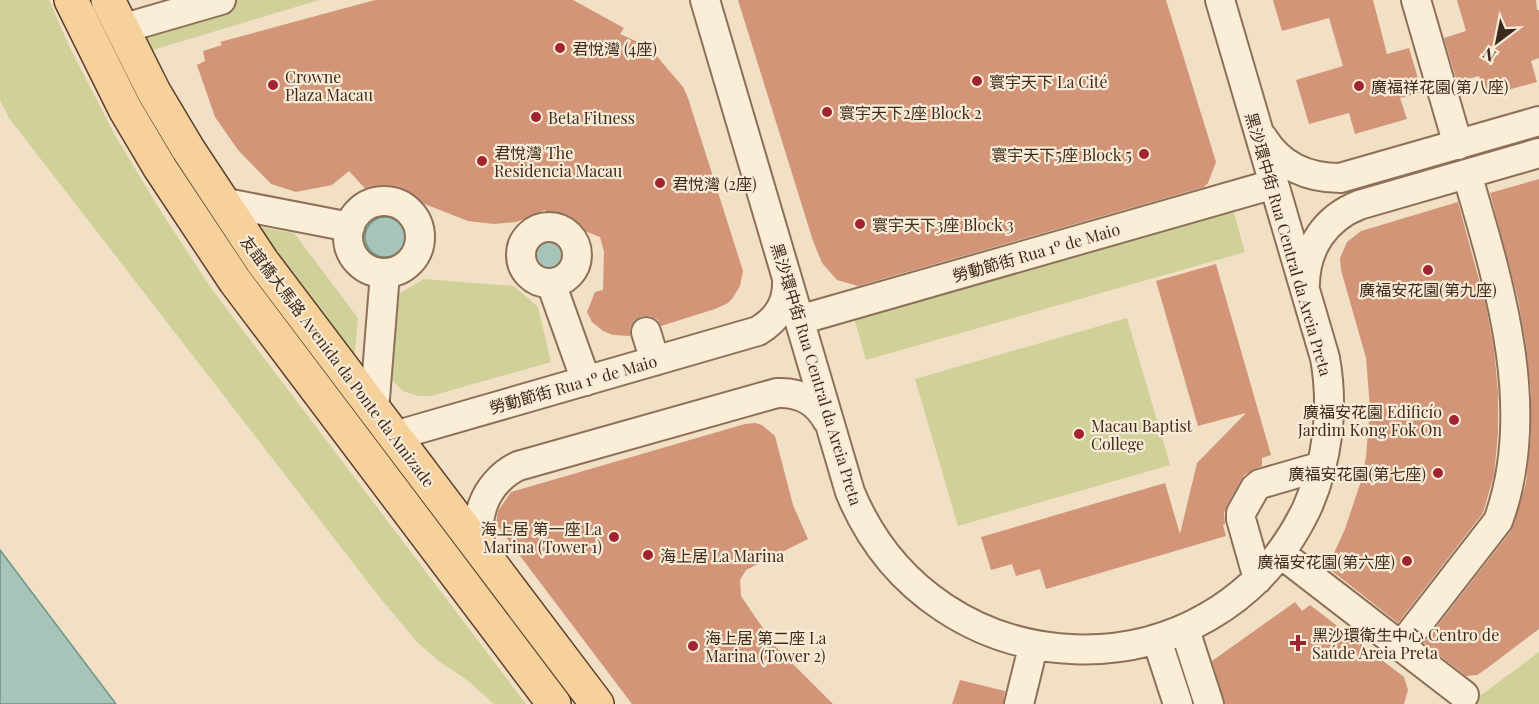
<svg xmlns="http://www.w3.org/2000/svg" width="1539" height="704" viewBox="0 0 1539 704" font-family="'Playfair Display','Noto Sans SC',serif">
<style>
.green{fill:#cfd198}
.water{fill:#a7c4b9;stroke:#6d9486;stroke-width:1.5}
.building{fill:#d29578}
.lines{fill:none;stroke-linecap:round;stroke-linejoin:round}
.minor-casing{stroke:#8e7059;stroke-width:32}
.major-casing{stroke:#5c3f2e;stroke-width:36}
.minor{stroke:#fbeed9;stroke-width:28}
.major{stroke:#f6d19b;stroke-width:33}
.poi-dot{fill:#a12531;stroke:#f8ebd5;stroke-width:2}
.labels{text-anchor:middle;dominant-baseline:central;stroke-width:4.5;stroke-linejoin:round;paint-order:stroke}
.poi-label{font-size:16px;fill:#3d2a1e;stroke:#f8ebd5;text-anchor:start}
.street-label{font-size:16px;fill:#3d2a1e;stroke:#f8ebd5}
</style>
<rect width="100%" height="100%" fill="#f1e0c5"/>
<path class="green" d="M 0,0 L 49,0 L 70,48 L 116,137 L 160,210 L 211,288 L 526,704 L 494,704 L 467,680 L 440,662 L 418,643 L 381,599 L 9,118 L 0,100 Z
M 168,0 L 319,0 L 139,54 L 126,13 Z
M 1539,129 L 1539,139 L 1386,185 L 1383,176 Z
M 1231,203 L 1245,252 L 866,360 L 852,311 Z
M361 237a24 24 0 1 1 48 0a24 24 0 1 1-48 0Z
M 242,224 L 294,233 L 358,318 L 353,372 Z
M527 254a21 21 0 1 1 42 0a21 21 0 1 1-42 0Z
M 424,279 L 514,286 L 538,307 L 551,362 L 431,396 L 419,396 L 403,391 L 393,381 L 384,366 L 390,307 L 400,293 Z
M 1127,318 L 1170,465 L 958,526 L 915,379 Z
M 1539,652 L 1539,704 L 1469,704 Z"/>
<path class="water" d="M365 237a20 20 0 1 1 40 0a20 20 0 1 1-40 0Z
M530 255a18 18 0 1 1 36 0a18 18 0 1 1-36 0Z
M 0,550 L 116,704 L 0,704 Z"/>
<path class="building" d="M 375,0 L 573,0 L 624,28 L 620,34 L 649,47 L 683,87 L 688,98 L 743,271 L 740,286 L 732,299 L 728,303 L 715,309 L 661,326 L 658,320 L 650,316 L 642,316 L 634,321 L 630,328 L 630,336 L 613,335 L 603,331 L 592,322 L 587,312 L 595,292 L 603,290 L 604,252 L 600,237 L 572,226 L 544,210 L 531,217 L 516,222 L 494,224 L 468,221 L 399,194 L 371,195 L 349,171 L 332,185 L 296,192 L 271,184 L 238,150 L 215,117 L 197,65 L 205,61 L 203,51 L 222,45 L 220,42 Z
M 738,0 L 1166,0 L 1216,162 L 1208,183 L 1204,187 L 858,286 L 837,280 L 822,263 L 813,241 Z
M 1273,0 L 1373,0 L 1387,54 L 1409,48 L 1422,92 L 1400,98 L 1407,119 L 1355,134 L 1349,113 L 1309,124 L 1296,80 L 1343,66 L 1329,18 L 1282,31 Z
M 1457,0 L 1536,0 L 1537,10 L 1539,10 L 1539,58 L 1531,61 L 1537,82 L 1485,96 L 1479,76 L 1457,82 L 1444,38 L 1466,31 Z
M 1539,179 L 1539,629 L 1486,669 L 1477,675 L 1466,676 L 1424,643 L 1511,531 L 1526,483 L 1531,435 L 1531,390 L 1526,345 L 1518,299 L 1490,193 Z
M 1458,202 L 1486,306 L 1494,349 L 1498,392 L 1498,434 L 1494,475 L 1483,513 L 1398,623 L 1332,571 L 1334,553 L 1345,529 L 1361,481 L 1366,457 L 1370,408 L 1366,358 L 1341,270 L 1340,258 L 1347,242 L 1361,231 Z
M 1216,264 L 1271,455 L 1262,458 L 1262,466 L 1244,475 L 1227,505 L 1224,513 L 1225,524 L 1223,525 L 1226,536 L 1046,589 L 1040,569 L 1016,576 L 1012,564 L 991,570 L 981,537 L 1165,483 L 1180,534 L 1197,463 L 1246,413 L 1198,426 L 1156,281 Z
M 755,423 L 762,425 L 775,436 L 793,505 L 808,539 L 746,570 L 740,580 L 741,596 L 775,646 L 833,704 L 632,704 L 496,524 L 498,511 L 511,492 L 745,424 Z
M 1295,602 L 1302,611 L 1310,605 L 1404,677 L 1408,690 L 1404,704 L 1225,704 L 1212,661 Z
M 960,680 L 1005,691 L 1003,704 L 952,704 Z"/>
<g class="lines">
<g class="minor-casing">
<path id="minor" d="M 705,0 L 850,492 C 933,694 1214,704 1307,508 C 1328,461 1334,408 1325,358 L 1220,0
M 1416,0 L 1458,145
M 121,29 L 221,0
M 1263,138 C 1280,166 1308,178 1340,178 L 1539,121
M348 237a36 36 0 1 1 72 0a36 36 0 1 1-72 0Z
M 221,202 L 350,227
M521 255a28 28 0 1 1 56 0a28 28 0 1 1-56 0Z
M 551,283 L 586,381
M 1305,283 C 1306,247 1326,218 1359,205 L 1539,153
M 799,320 L 1274,184
M 646,332 L 655,361
M 374,411 L 385,273
M 394,436 L 758,331 C 778,319 788,303 787,280
M 1280,553 L 1464,695
M 487,559 C 468,524 484,483 518,466 L 777,393 C 799,392 816,400 827,420
M 1258,579 L 1241,519 L 1241,513 L 1255,488 L 1260,484 L 1322,466
M 1185,630 L 1209,704
M 1157,640 L 1178,704
M 1401,646 L 1498,521 C 1539,410 1499,283 1467,174
M 1019,704 L 1033,647"/>
</g>
<g class="major-casing">
<path id="major" d="M 71,0 L 125,109 L 160,168 L 235,281 L 554,704
M 108,0 L 154,92 L 188,149 L 262,261 L 597,704"/>
</g>
<use href="#minor" class="minor"/>
<use href="#major" class="major"/>
</g>
<g class="poi-dot">
<circle cx="560" cy="48" r="6"/>
<circle cx="977" cy="81" r="6"/>
<circle cx="273" cy="85" r="6"/>
<circle cx="1359" cy="86" r="6"/>
<circle cx="827" cy="112" r="6"/>
<circle cx="536" cy="117" r="6"/>
<circle cx="1144" cy="154" r="6"/>
<circle cx="482" cy="161" r="6"/>
<circle cx="660" cy="183" r="6"/>
<circle cx="860" cy="224" r="6"/>
<circle cx="1428" cy="270" r="6"/>
<circle cx="1454" cy="420" r="6"/>
<circle cx="1079" cy="434" r="6"/>
<circle cx="1438" cy="473" r="6"/>
<circle cx="614" cy="537" r="6"/>
<circle cx="648" cy="555" r="6"/>
<circle cx="1407" cy="561" r="6"/>
<path d="M1295 634h6v6h6v6h-6v6h-6v-6h-6v-6h6z"/>
<circle cx="693" cy="646" r="6"/>
</g>
<g class="labels">
<g class="poi-label">
<text x="572" y="48">君悅灣 (4座)</text>
<text x="285" y="76">Crowne<tspan x="285" dy="18">Plaza Macau</tspan></text>
<text x="989" y="81">寰宇天下 La Cité</text>
<text x="1371" y="86">廣福祥花園(第八座)</text>
<text x="839" y="112">寰宇天下2座 Block 2</text>
<text x="548" y="117">Beta Fitness</text>
<text x="494" y="152">君悅灣 The<tspan x="494" dy="18">Residencia Macau</tspan></text>
<text x="1132" y="154" text-anchor="end">寰宇天下5座 Block 5</text>
<text x="672" y="183">君悅灣 (2座)</text>
<text x="872" y="224">寰宇天下3座 Block 3</text>
<text x="1428" y="289" text-anchor="middle">廣福安花園(第九座)</text>
<text x="1442" y="411" text-anchor="end">廣福安花園 Edificío<tspan x="1442" dy="18">Jardim Kong Fok On</tspan></text>
<text x="1091" y="425">Macau Baptist<tspan x="1091" dy="18">College</tspan></text>
<text x="1426" y="473" text-anchor="end">廣福安花園(第七座)</text>
<text x="602" y="528" text-anchor="end">海上居 第一座 La<tspan x="602" dy="18">Marina (Tower 1)</tspan></text>
<text x="660" y="555">海上居 La Marina</text>
<text x="1395" y="561" text-anchor="end">廣福安花園(第六座)</text>
<text x="1312" y="634">黑沙環衛生中心 Centro de<tspan x="1312" dy="18">Saúde Areia Preta</tspan></text>
<text x="705" y="637">海上居 第二座 La<tspan x="705" dy="18">Marina (Tower 2)</tspan></text>
</g>
<g class="street-label">
<text transform="translate(1289 244) rotate(74)">黑沙環中街 Rua Central da Areia Preta</text>
<text transform="translate(1036 252) rotate(-16)">勞動節街 Rua 1º de Maio</text>
<text transform="translate(338 361) rotate(53)">友誼橋大馬路 Avenida da Ponte da Amizade</text>
<text transform="translate(817 374) rotate(73)">黑沙環中街 Rua Central da Areia Preta</text>
<text transform="translate(573 384) rotate(-16)">勞動節街 Rua 1º de Maio</text>
</g>
</g>
<g transform="translate(1497 42) rotate(212)" stroke="#f8ebd5" stroke-width="4.5" paint-order="stroke">
<path d="M0-4.5L10 22L0 15L-10 22Z" fill="#3d2a1e"/>
<text y="-9" font-size="16" font-weight="bold" text-anchor="middle" fill="#3d2a1e">N</text>
</g>
</svg>
